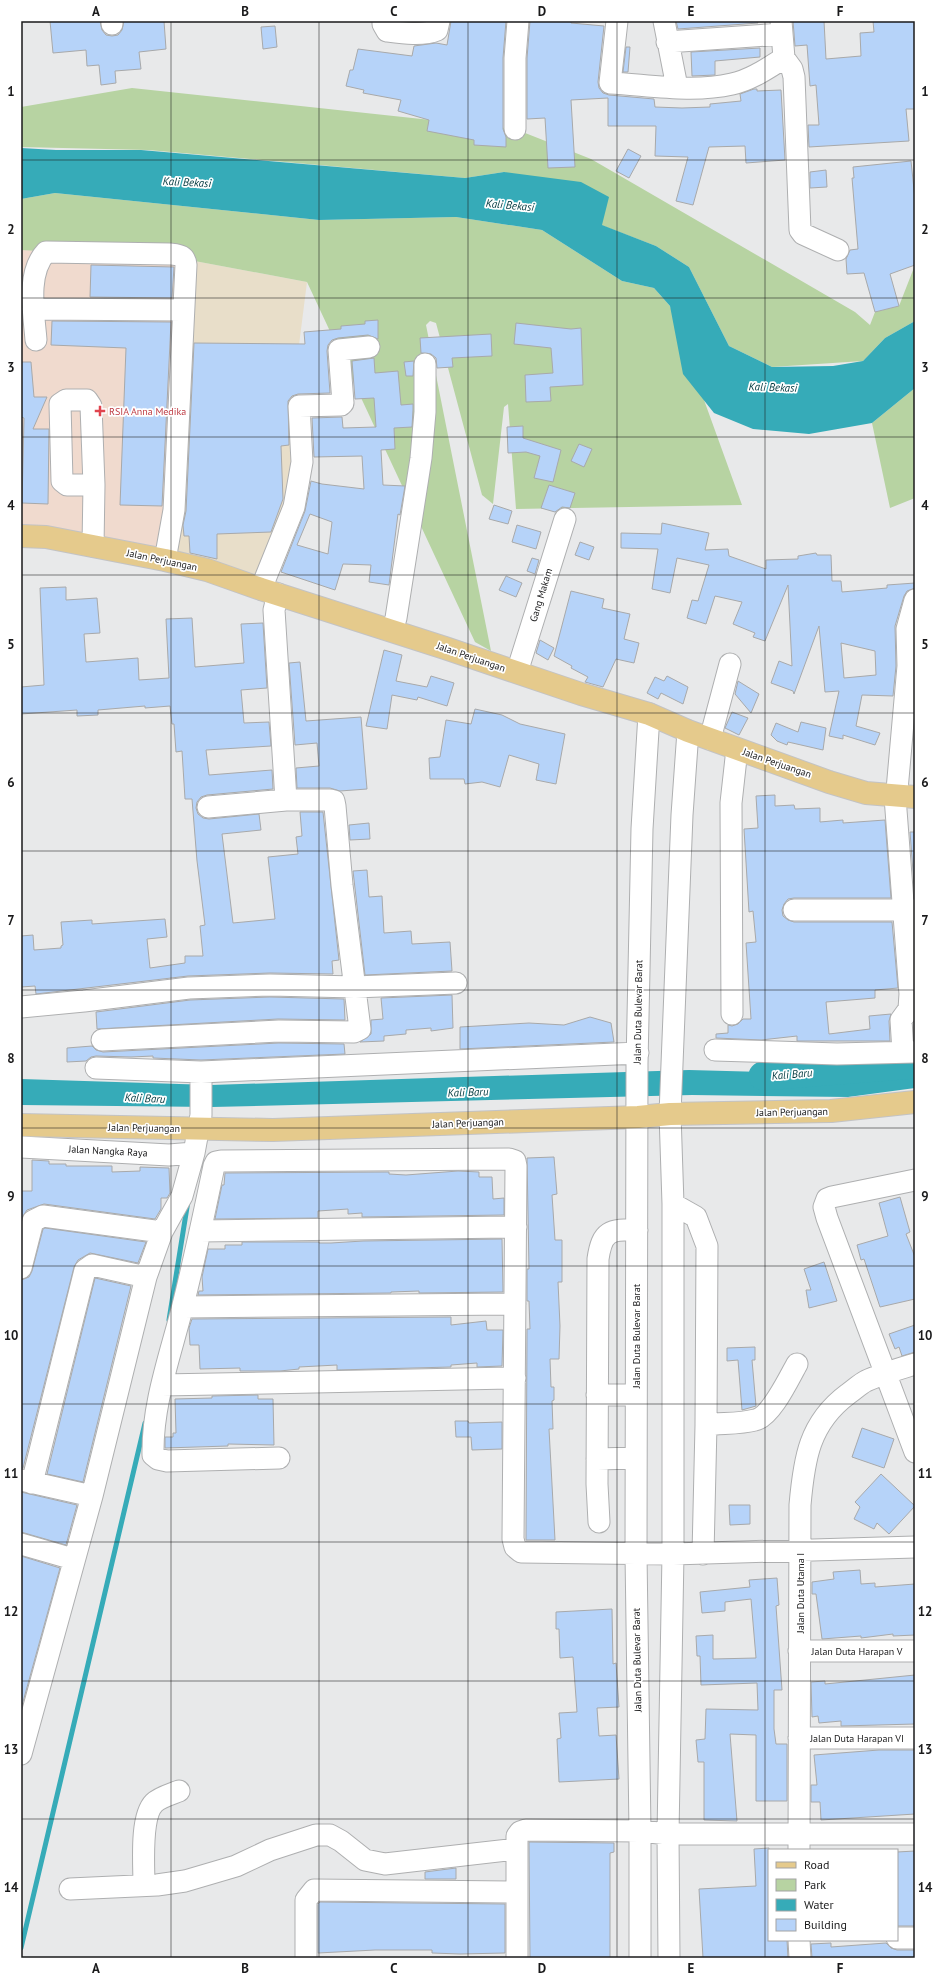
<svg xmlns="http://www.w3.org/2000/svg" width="936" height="1979" viewBox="0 0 936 1979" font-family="'PT Sans',sans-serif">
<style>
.industrial{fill:#e8dec9}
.medical{fill:#f0dace}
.green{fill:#b7d3a2}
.water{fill:#36abb8}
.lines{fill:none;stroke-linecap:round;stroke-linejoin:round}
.stream{stroke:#36abb8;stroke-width:5}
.river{stroke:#36abb8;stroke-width:29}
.building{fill:#b6d3f9;stroke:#a8a9aa;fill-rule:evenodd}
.minor-casing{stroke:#aeafb0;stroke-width:23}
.major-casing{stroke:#c3c3c4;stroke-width:24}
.minor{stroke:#fff;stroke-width:21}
.major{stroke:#e5ca8c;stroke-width:22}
.grid{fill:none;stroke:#1a1a1b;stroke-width:1;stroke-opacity:0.55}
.health-dot{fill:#e0444e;stroke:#fff;stroke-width:1.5}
.labels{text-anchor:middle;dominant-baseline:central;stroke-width:3.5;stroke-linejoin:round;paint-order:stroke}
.health-label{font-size:10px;fill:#be3a42;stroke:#fff;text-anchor:start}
.street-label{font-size:10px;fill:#1a1a1b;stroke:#fff}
.water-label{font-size:11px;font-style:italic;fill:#02393f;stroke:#fff}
.neatline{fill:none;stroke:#1a1a1b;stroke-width:1.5}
.grid-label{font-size:13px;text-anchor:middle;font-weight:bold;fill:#1a1a1b}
</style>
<rect width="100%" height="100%" fill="#e8e9ea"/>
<path class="industrial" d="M 184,259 L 307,282 L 299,345 L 302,462 L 261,589 L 165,560 Z"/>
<path class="medical" d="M 21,250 L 179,255 L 165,560 L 21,536 Z"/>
<path class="green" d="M 132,88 L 515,129 L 591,159 L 855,312 L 870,325 L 875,312 L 899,306 L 915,265 L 915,321 L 885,338 L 863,361 L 772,367 L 729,346 L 689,267 L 656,246 L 601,225 L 504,172 L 465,178 L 148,150 L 21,147 L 21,107 Z
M 55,193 L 319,220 L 456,217 L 542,230 L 622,281 L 654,288 L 670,306 L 742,505 L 516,509 L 508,404 L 504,407 L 493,504 L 482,495 L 436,323 L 430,321 L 426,325 L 491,651 L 475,642 L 307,282 L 184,259 L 21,250 L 21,199 Z
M 915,388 L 915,498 L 890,508 L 872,423 Z"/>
<path class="water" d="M 21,148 L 56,150 L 141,150 L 465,178 L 504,172 L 581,182 L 609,197 L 602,225 L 656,246 L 689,267 L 729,346 L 772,367 L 833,366 L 863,361 L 885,338 L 915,321 L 915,388 L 872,423 L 809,434 L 753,429 L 714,413 L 683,374 L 670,306 L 654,288 L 622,281 L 542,230 L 456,217 L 319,220 L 55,193 L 21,199 Z
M 689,1070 L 844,1074 L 915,1070 L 915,1088 L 848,1097 L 692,1095 L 212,1107 L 21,1105 L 21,1079 L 211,1085 Z"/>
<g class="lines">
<path class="stream" d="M 169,1320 L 188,1201
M 21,1948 L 145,1423"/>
<path class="river" d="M 763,1076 L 915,1064"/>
</g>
<path class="building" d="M 50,21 L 100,21 L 102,30 L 106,35 L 112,36 L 118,35 L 122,30 L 124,21 L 164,21 L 166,49 L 139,52 L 141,69 L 115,71 L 116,83 L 101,85 L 99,65 L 87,66 L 86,50 L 53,53 Z
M 451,21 L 506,21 L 503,58 L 503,129 L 506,137 L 506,147 L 474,145 L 474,140 L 427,131 L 429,120 L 398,111 L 401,100 L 363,93 L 364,90 L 346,86 L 350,70 L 353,70 L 358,49 L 412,56 L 414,46 L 436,43 L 447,45 Z
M 530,21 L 571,21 L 571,23 L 604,26 L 598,82 L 599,88 L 603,93 L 609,95 L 654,99 L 655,107 L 682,108 L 710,107 L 710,104 L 741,101 L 740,94 L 754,89 L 757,89 L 757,91 L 781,90 L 785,160 L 746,163 L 745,146 L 709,147 L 693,205 L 676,201 L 688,157 L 655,156 L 656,126 L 608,126 L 608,98 L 571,100 L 575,167 L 548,168 L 545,118 L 527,119 L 527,58 Z
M 676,21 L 757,21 L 758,23 L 678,29 Z
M 793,21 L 824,21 L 826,59 L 861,56 L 860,33 L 874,32 L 873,21 L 915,21 L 915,109 L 906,109 L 909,141 L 809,147 L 808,125 L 819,125 L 816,85 L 810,86 L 807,45 L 795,46 Z
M 275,26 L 277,47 L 263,49 L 261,27 Z
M 626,47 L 630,47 L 628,72 L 623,72 Z
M 760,48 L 760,57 L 715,61 L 715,75 L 692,76 L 691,52 Z
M 628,149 L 641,156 L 629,178 L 616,171 Z
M 911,161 L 915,199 L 915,265 L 890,274 L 899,306 L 875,312 L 864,273 L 847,274 L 846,259 L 850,250 L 858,249 L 852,178 L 854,178 L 853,167 Z
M 826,170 L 827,187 L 810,188 L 810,172 Z
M 91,265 L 174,267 L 172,298 L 90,297 Z
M 378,320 L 378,339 L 368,335 L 338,338 L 332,340 L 328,345 L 327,351 L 330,393 L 298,394 L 292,396 L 288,401 L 289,445 L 281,446 L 283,499 L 271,532 L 217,534 L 217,559 L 190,553 L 189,536 L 184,536 L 183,525 L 186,511 L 194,343 L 305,344 L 304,332 L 341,329 L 341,326 L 365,324 L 365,321 Z
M 52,321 L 171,322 L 162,506 L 120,505 L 126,348 L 51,345 Z
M 516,323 L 571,329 L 581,328 L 583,385 L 550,387 L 551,401 L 526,402 L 525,375 L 553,373 L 551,348 L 514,344 Z
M 491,334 L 492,356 L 452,358 L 453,367 L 437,368 L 436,358 L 431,354 L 421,353 L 420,338 Z
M 374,358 L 375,373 L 398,371 L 401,405 L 413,404 L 413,410 L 412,427 L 394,428 L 395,449 L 381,450 L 383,485 L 405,486 L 400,515 L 398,514 L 389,585 L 369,582 L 371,565 L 343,564 L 335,590 L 281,572 L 305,511 L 311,481 L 322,484 L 364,489 L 362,456 L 314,457 L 312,418 L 342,417 L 343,428 L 376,427 L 374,398 L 355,399 L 352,361 ZM 310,514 L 332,522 L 328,554 L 297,545 Z
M 414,361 L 413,376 L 406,376 L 404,362 Z
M 21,362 L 31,362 L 34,397 L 47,397 L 33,429 L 49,429 L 48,504 L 22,503 L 24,418 L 21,417 Z
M 523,426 L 523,438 L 561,450 L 553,482 L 534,478 L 540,456 L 526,452 L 508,453 L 507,427 Z
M 579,444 L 592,449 L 584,467 L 571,461 Z
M 549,485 L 575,493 L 570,508 L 562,507 L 555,512 L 541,508 Z
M 494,505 L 512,511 L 508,524 L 489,519 Z
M 662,523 L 709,533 L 705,550 L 728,549 L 729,556 L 766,569 L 766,560 L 798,559 L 798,556 L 816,553 L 817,555 L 831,555 L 832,581 L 841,581 L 842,592 L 887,588 L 887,585 L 915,583 L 915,588 L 907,591 L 904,596 L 895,626 L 896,666 L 893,696 L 862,695 L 856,726 L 880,733 L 875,745 L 843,735 L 843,739 L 829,736 L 839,691 L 825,692 L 819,626 L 794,694 L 793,691 L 771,683 L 779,661 L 792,666 L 788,585 L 765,641 L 753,637 L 755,633 L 733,624 L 742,602 L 715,596 L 706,624 L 687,618 L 692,600 L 698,601 L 709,565 L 677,558 L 670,593 L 652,589 L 658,549 L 621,548 L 621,533 L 661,534 ZM 841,643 L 875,651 L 876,675 L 844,678 Z
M 517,525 L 541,532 L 536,549 L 512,542 Z
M 580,542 L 594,547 L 589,560 L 575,555 Z
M 532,558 L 539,560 L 535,574 L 527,571 Z
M 506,576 L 522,583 L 516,597 L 499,590 Z
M 66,587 L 66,600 L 97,598 L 100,633 L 84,634 L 86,662 L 138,658 L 139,680 L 169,678 L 166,619 L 192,618 L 195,667 L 244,663 L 241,624 L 263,623 L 267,688 L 241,690 L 244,723 L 269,722 L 271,746 L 206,750 L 209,775 L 272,770 L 273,789 L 207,795 L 201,797 L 197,802 L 196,808 L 198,814 L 203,818 L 209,819 L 259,814 L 261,830 L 222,834 L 233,923 L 275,919 L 268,857 L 298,854 L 296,837 L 302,836 L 300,812 L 323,812 L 339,960 L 332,961 L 333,974 L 270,973 L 188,976 L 36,994 L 35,986 L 21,987 L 21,936 L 33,935 L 34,950 L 61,948 L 61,946 L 63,945 L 61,922 L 92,920 L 92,924 L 165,919 L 167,937 L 147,939 L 150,968 L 185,963 L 185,956 L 203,956 L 200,926 L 205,925 L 197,861 L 192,799 L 185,799 L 182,751 L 176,752 L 174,724 L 172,724 L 170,706 L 145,708 L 145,706 L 98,710 L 98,715 L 77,716 L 77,710 L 21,714 L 21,687 L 44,685 L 40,588 Z
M 571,591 L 604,599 L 602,608 L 630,614 L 624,639 L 639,643 L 634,663 L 616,659 L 603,687 L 585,682 L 588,677 L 571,668 L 572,666 L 554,656 Z
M 540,640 L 554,648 L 548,660 L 536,653 Z
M 384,650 L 402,655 L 396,681 L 427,687 L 431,676 L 454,683 L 447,706 L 418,697 L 417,700 L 392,695 L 387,729 L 366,726 Z
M 300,662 L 306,721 L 361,717 L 367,789 L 340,791 L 330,788 L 297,788 L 296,768 L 319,766 L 317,743 L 295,745 L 289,663 Z
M 667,676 L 688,687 L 683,704 L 661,693 L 658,699 L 647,693 L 655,677 L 664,681 Z
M 738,681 L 759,694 L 751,713 L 735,694 Z
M 475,709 L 502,715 L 520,724 L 565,734 L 556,784 L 536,780 L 539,764 L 509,755 L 500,787 L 482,782 L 465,784 L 464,779 L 430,779 L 429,758 L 440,757 L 446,720 L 471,724 Z
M 732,712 L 748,718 L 739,735 L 725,728 Z
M 801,722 L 826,728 L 823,750 L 788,742 L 787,745 L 777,741 L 771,735 L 776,723 L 798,732 Z
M 775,795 L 775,806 L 794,805 L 795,809 L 820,808 L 820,822 L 843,820 L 843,823 L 885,820 L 891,898 L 794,898 L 788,899 L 784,904 L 782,910 L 783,916 L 788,920 L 794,922 L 892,922 L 898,988 L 875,990 L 875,998 L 826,1002 L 829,1034 L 870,1029 L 869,1016 L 891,1014 L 889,1021 L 890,1041 L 797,1041 L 797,1036 L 761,1040 L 716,1038 L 716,1034 L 728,1033 L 728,1025 L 732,1026 L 738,1024 L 743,1019 L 751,1019 L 746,943 L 756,942 L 753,911 L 749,912 L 744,829 L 758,828 L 756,796 Z
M 369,823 L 370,839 L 350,840 L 349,825 Z
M 910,832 L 915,832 L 915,898 Z
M 367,870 L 369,897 L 382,896 L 384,933 L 411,931 L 412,944 L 450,942 L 452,971 L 365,975 L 353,871 Z
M 452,995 L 453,1028 L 431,1031 L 431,1028 L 406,1030 L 406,1034 L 384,1036 L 384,1041 L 360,1042 L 371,1034 L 371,1020 L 383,1019 L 381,998 Z
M 270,997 L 344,999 L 345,1020 L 278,1019 L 97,1029 L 96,1012 L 190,1000 Z
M 590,1017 L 611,1023 L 614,1042 L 460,1049 L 460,1027 L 529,1023 L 564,1025 Z
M 279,1043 L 344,1044 L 345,1054 L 201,1060 L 153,1058 L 153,1056 L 131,1057 L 96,1056 L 91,1057 L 86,1061 L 67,1062 L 67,1048 L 92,1046 L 96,1050 L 103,1052 Z
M 554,1157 L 557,1194 L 552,1195 L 555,1240 L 562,1240 L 562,1282 L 558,1282 L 560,1326 L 559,1359 L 550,1359 L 551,1387 L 554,1387 L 554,1400 L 552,1401 L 553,1429 L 549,1429 L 555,1540 L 526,1540 L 527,1329 L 530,1329 L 529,1301 L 527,1301 L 527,1269 L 529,1269 L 527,1158 Z
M 32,1160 L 49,1161 L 49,1164 L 66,1164 L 66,1166 L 112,1166 L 112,1172 L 140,1171 L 140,1167 L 169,1168 L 170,1193 L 167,1198 L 161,1198 L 161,1209 L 155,1219 L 44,1204 L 27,1210 L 21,1219 L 21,1191 L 32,1191 Z
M 458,1171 L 479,1172 L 479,1177 L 492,1177 L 493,1199 L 504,1198 L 504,1215 L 362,1217 L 362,1213 L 348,1214 L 348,1209 L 318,1211 L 318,1218 L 215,1219 L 222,1185 L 224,1185 L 225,1173 L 389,1172 L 389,1174 L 406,1175 Z
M 900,1197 L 910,1232 L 906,1234 L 915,1257 L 915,1299 L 880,1307 L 864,1259 L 861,1260 L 857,1245 L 888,1236 L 879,1203 Z
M 45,1228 L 146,1242 L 138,1263 L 90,1253 L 78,1260 L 74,1267 L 23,1468 L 21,1468 L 21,1280 L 29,1277 L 32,1271 L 43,1229 Z
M 502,1239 L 503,1292 L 419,1293 L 419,1291 L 391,1292 L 391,1293 L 198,1295 L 199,1291 L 203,1291 L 202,1277 L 208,1249 L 225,1249 L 225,1245 L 242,1245 L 242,1242 L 319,1242 L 319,1243 L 331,1243 L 363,1241 Z
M 824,1262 L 837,1301 L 809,1308 L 806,1290 L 811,1290 L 804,1269 Z
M 95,1278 L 131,1286 L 83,1482 L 47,1474 Z
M 451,1317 L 451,1325 L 486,1321 L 487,1330 L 503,1330 L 502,1366 L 477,1367 L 477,1363 L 451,1365 L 451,1367 L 337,1370 L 337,1365 L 299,1367 L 299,1369 L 280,1371 L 240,1371 L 240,1368 L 200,1369 L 199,1345 L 190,1345 L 189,1328 L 192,1319 Z
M 915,1325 L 915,1352 L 902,1356 L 899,1347 L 895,1349 L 889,1334 Z
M 755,1347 L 755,1360 L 752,1360 L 756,1406 L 742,1410 L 738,1360 L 727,1361 L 727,1348 Z
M 258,1395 L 258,1399 L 273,1399 L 274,1445 L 228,1444 L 228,1446 L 165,1448 L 165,1437 L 173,1437 L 173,1433 L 176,1433 L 175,1399 L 212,1398 L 212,1396 Z
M 455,1421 L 468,1421 L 469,1423 L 502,1422 L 502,1449 L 472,1450 L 471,1437 L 456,1437 Z
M 862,1428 L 894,1439 L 884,1468 L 852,1457 Z
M 881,1474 L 915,1506 L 889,1534 L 877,1523 L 874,1529 L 854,1519 L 860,1507 L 855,1502 Z
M 21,1492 L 77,1505 L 66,1545 L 21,1532 Z
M 729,1505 L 750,1505 L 750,1524 L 730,1525 Z
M 21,1556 L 60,1568 L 21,1709 Z
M 860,1570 L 861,1584 L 875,1583 L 875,1587 L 915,1584 L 915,1635 L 893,1636 L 893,1634 L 861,1638 L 861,1636 L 822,1639 L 816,1594 L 812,1594 L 812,1582 L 834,1579 L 833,1572 Z
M 777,1578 L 779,1605 L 776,1606 L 782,1690 L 774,1690 L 774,1729 L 776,1744 L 787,1744 L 787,1801 L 756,1801 L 756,1735 L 730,1734 L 737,1821 L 704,1820 L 704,1762 L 698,1762 L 696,1740 L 705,1739 L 706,1709 L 758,1710 L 757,1683 L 701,1685 L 700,1656 L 697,1656 L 696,1636 L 713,1635 L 713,1659 L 756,1658 L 751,1599 L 725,1602 L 725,1611 L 702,1613 L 700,1592 L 750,1587 L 749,1580 Z
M 612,1609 L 613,1664 L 616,1663 L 619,1707 L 597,1708 L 599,1736 L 616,1735 L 619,1779 L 559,1782 L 557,1739 L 561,1738 L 559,1713 L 577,1712 L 573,1657 L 560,1658 L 559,1629 L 556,1629 L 556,1612 Z
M 915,1675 L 915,1724 L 841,1726 L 841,1721 L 819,1723 L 818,1716 L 812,1717 L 811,1682 L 825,1681 L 825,1684 Z
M 879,1750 L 915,1750 L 915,1814 L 821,1820 L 820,1802 L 811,1802 L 811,1785 L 817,1785 L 814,1755 Z
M 529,1842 L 614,1843 L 614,1852 L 610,1853 L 610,1958 L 530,1958 Z
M 769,1848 L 769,1940 L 787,1940 L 788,1958 L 703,1958 L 699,1889 L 756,1886 L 754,1849 Z
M 915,1851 L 915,1926 L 897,1926 L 897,1852 Z
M 456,1868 L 456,1879 L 425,1879 L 425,1872 Z
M 320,1902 L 505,1904 L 505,1953 L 460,1954 L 432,1953 L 432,1950 L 375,1950 L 318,1953 L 318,1904 Z
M 831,1943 L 831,1947 L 886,1943 L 891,1948 L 897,1950 L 915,1950 L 915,1958 L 812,1958 L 811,1944 Z"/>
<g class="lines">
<g class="minor-casing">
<path id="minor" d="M 112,21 L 112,24
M 383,21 L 383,24 L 387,31 C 402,33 423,36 437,30 L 439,21
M 617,21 L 610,83 C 649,85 693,93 732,84 C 751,80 768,68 784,58
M 664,21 L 677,87
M 781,21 L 784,58 L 792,69 L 794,77 L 800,230 L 803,234 L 838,250
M 667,42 L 782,34
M 515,129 L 515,58 L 518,21
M 33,309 L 183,310
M 36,340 C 34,314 26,273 46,252 L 170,254 C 179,255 185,255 186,265 L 174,510 L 165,560
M 93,546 L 94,485 L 91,406 L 87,400 L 66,400 L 60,404 L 62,481 L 67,485 L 94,485
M 261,589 L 294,507 L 302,462 L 299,406 L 341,405 L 343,403 L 339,350 L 369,347
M 392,630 L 396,618 L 421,458 L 425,412 L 425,364
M 517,672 L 565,519
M 710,739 L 730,664
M 208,807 L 286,800
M 794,910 L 915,910
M 21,1007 L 84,1001 L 189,988 L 270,985 L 355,987 L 456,983
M 732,1014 L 731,803 L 737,749
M 102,1040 L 279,1031 L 354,1032 L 360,1029 L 342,885 L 335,806 L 334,801 L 330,800 L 286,800 L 274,610 L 278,594
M 715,1050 L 837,1054 L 915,1052
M 903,1052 L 901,1020 L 909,1009 L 910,994 L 895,797 L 897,790 L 908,666 L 907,629 L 915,600
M 96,1068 L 201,1072 L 638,1053
M 21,1147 L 169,1155 L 194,1153
M 915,1180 L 832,1197 L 827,1199 L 824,1207 L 827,1218 L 915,1452
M 673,1204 L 696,1217 L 707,1246 L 706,1425 L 703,1554
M 200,1231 L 516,1227
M 21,1268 L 33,1221 L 43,1216 L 162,1232
M 183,1307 L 515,1304
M 162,1385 L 515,1378
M 597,1395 L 636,1395
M 706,1425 C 722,1423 740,1424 755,1420 C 771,1417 789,1378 797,1364
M 279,1458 L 167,1461 L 158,1459 L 153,1455 C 152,1405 170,1356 182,1309 C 194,1262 204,1214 214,1166 L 216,1162 L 221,1161 L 509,1159 L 515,1161 L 516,1166 L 513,1539 L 515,1547 L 521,1552 L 673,1554 L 915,1547
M 597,1459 L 636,1458
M 21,1480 L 92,1496
M 32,1483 L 85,1270 L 92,1265 L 146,1277
M 599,1522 L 597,1484 L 598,1259 C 602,1231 610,1229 637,1230
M 21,1544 L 73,1559
M 799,1651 L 915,1651
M 799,1738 L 915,1738
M 21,1754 L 92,1496 L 146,1277 L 162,1232 L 182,1196 L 194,1153 L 201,1115 L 201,1072
M 799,1850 L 800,1505 C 804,1459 809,1423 848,1394 C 854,1390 860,1384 866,1381 C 881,1374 899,1369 915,1364
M 144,1885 C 144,1865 140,1817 154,1803 C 160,1797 172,1794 179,1791
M 70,1889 L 157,1885 L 185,1881 L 236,1866 L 270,1850 L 316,1835 L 330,1835 L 341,1841 L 365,1860 L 385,1864 L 517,1849
M 897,1938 L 915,1938
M 799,1940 L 800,1958
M 306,1958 L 306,1900 L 314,1890 L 517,1892
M 517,1958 L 517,1836 L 520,1832 L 526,1830 L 640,1831 L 668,1834 L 915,1834
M 640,1958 L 640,1831 L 636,1554 L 637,1064 L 642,829 L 649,714
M 669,1958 L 668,1834 L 673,1554 L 673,1204 L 670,1114 L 682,815 L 688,731"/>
</g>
<g class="major-casing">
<path id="major" d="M 21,536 L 46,537 L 165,560 L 207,570 L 261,589 L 445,648 L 581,694 L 649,714 L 688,731 L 829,782 L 866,793 L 915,797
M 21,1125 L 273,1130 L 638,1117 L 670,1114 L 831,1111 L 915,1102"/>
</g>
<use href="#minor" class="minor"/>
<use href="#major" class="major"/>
</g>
<path class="grid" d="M 171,21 L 171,1958M 319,21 L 319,1958M 468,21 L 468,1958M 617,21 L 617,1958M 765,21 L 765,1958M 21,160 L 915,160M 21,298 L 915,298M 21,437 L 915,437M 21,575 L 915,575M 21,713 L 915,713M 21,851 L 915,851M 21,990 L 915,990M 21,1128 L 915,1128M 21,1266 L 915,1266M 21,1404 L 915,1404M 21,1542 L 915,1542M 21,1681 L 915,1681M 21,1819 L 915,1819"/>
<path class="health-dot" d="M98 405h4v4h4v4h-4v4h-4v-4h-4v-4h4z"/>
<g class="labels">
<g class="health-label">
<text x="109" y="411">RSIA Anna Medika</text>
</g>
<g class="street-label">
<text transform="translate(162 560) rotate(12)">Jalan Perjuangan</text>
<text transform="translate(541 595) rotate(-73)">Gang Makam</text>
<text transform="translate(471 657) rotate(19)">Jalan Perjuangan</text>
<text transform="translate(777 763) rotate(19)">Jalan Perjuangan</text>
<text transform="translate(638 1012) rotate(-89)">Jalan Duta Bulevar Barat</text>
<text transform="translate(792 1112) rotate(-1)">Jalan Perjuangan</text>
<text transform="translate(468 1123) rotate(-2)">Jalan Perjuangan</text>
<text transform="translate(144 1128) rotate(1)">Jalan Perjuangan</text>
<text transform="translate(108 1151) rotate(3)">Jalan Nangka Raya</text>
<text transform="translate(636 1336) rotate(-90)">Jalan Duta Bulevar Barat</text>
<text transform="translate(800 1593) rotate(-90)">Jalan Duta Utama I</text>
<text x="857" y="1651">Jalan Duta Harapan V</text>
<text transform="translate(637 1660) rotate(-91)">Jalan Duta Bulevar Barat</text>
<text x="857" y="1738">Jalan Duta Harapan VI</text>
</g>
<g class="water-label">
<text transform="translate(187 182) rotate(3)">Kali Bekasi</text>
<text transform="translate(510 205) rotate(5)">Kali Bekasi</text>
<text transform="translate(773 387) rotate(2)">Kali Bekasi</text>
<text transform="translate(792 1074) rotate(-5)">Kali Baru</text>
<text transform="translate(468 1092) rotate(-2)">Kali Baru</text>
<text transform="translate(145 1098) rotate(3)">Kali Baru</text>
</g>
</g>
<rect width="936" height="1979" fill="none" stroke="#ffffff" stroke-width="44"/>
<rect x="768" y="1849" width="130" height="92" fill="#ffffff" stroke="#a3a3a4"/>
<rect x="776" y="1862" width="20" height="6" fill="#e5ca8c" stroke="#a3a3a4"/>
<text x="804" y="1869" font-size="12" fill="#1a1a1b">Road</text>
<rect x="776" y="1879" width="20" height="12" fill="#b7d3a2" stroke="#a3a3a4"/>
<text x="804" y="1889" font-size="12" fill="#1a1a1b">Park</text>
<rect x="776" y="1899" width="20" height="12" fill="#36abb8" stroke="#a3a3a4"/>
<text x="804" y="1909" font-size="12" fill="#1a1a1b">Water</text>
<rect x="776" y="1919" width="20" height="12" fill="#b6d3f9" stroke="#a3a3a4"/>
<text x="804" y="1929" font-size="12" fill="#1a1a1b">Building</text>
<rect x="22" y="22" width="892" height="1935" class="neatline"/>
<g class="grid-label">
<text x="96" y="16">A</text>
<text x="245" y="16">B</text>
<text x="394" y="16">C</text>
<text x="542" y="16">D</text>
<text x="691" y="16">E</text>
<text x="840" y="16">F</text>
<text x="11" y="96">1</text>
<text x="925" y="96">1</text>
<text x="11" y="234">2</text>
<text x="925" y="234">2</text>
<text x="11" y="372">3</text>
<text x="925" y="372">3</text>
<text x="11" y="510">4</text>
<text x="925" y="510">4</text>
<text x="11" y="649">5</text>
<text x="925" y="649">5</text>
<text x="11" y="787">6</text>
<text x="925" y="787">6</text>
<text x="11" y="925">7</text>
<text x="925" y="925">7</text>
<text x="11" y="1063">8</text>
<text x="925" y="1063">8</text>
<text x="11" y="1201">9</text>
<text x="925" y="1201">9</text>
<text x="11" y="1340">10</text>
<text x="925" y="1340">10</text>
<text x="11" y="1478">11</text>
<text x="925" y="1478">11</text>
<text x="11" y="1616">12</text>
<text x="925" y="1616">12</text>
<text x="11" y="1754">13</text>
<text x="925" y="1754">13</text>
<text x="11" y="1892">14</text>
<text x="925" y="1892">14</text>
<text x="96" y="1973">A</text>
<text x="245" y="1973">B</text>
<text x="394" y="1973">C</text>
<text x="542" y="1973">D</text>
<text x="691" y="1973">E</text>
<text x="840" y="1973">F</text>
</g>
</svg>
